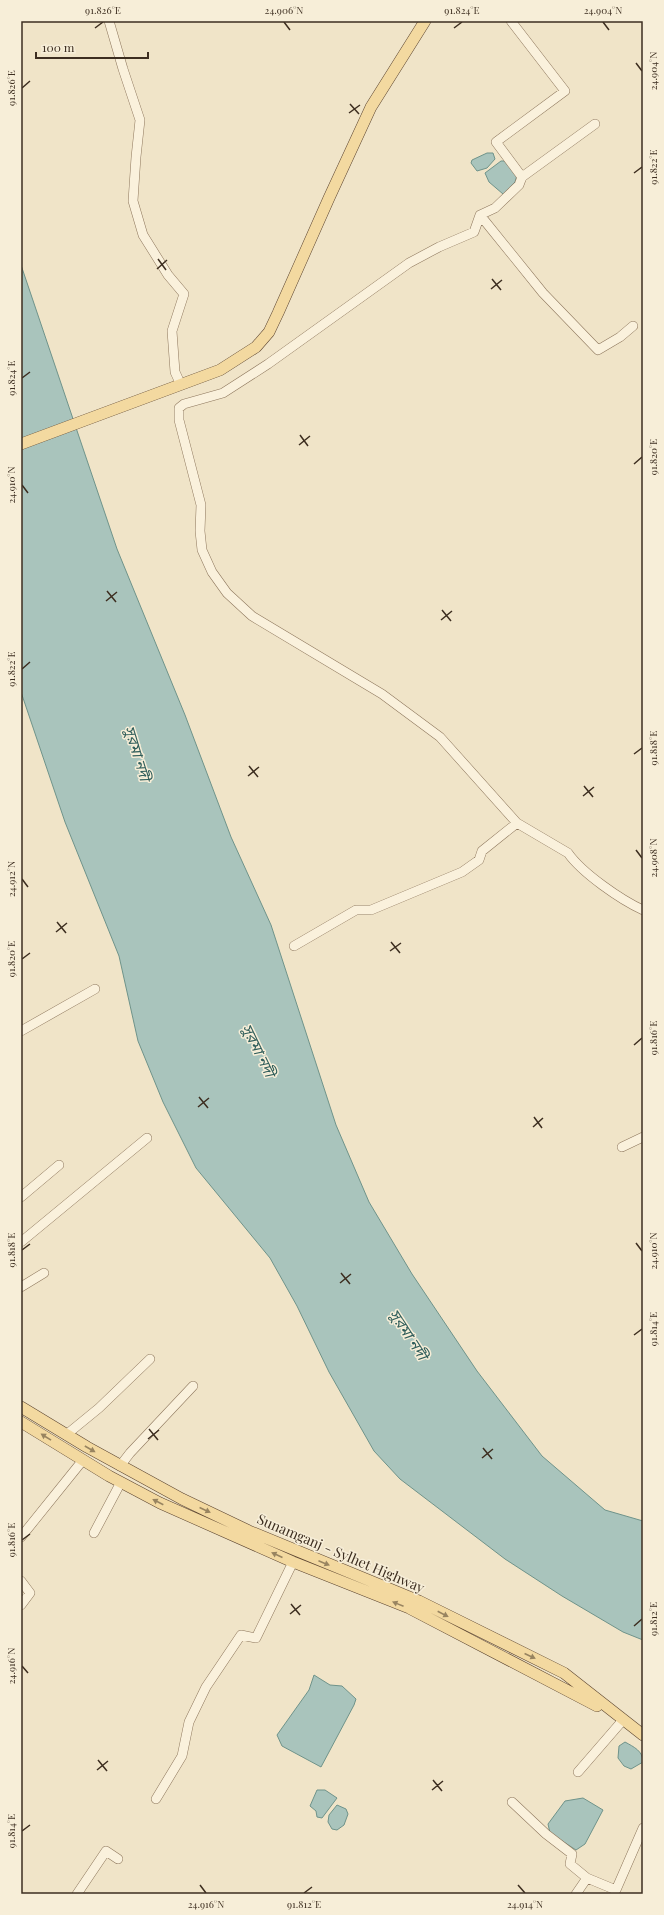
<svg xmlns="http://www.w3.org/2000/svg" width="664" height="1915" viewBox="0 0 664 1915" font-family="'Playfair Display','Noto Sans Bengali',serif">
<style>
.water{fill:#a9c4bc;stroke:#6f938a}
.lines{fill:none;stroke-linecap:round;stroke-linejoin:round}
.minor-casing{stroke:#8d765c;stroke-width:10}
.major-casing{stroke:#5b4430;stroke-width:12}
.minor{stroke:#faf1dc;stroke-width:9}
.major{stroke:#f3d9a0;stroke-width:11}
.oneway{fill:#988460}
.ticks{fill:none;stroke:#3d2e20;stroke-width:1.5}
.labels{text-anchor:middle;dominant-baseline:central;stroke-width:3;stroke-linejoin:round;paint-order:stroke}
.street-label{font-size:14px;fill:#3d2e20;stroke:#f7eed8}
.water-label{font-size:15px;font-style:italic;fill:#2f5d5a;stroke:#f7eed8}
.neatline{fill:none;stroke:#3d2e20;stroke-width:1.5}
.ticks-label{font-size:10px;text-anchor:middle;fill:#3d2e20}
</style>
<rect width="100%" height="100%" fill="#f0e4c8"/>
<path class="water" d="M 487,153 L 493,153 L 495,159 L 487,168 L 477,171 L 471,163 L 472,160 Z
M 501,161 L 504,161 L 517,175 L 515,182 L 503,194 L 489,182 L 485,173 Z
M 21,265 L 117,549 L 185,715 L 231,837 L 271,925 L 336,1125 L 369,1202 L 412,1274 L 477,1371 L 542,1456 L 605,1510 L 643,1521 L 643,1640 L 623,1632 L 562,1596 L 505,1559 L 400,1479 L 374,1451 L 329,1372 L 297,1306 L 270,1258 L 196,1168 L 163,1102 L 138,1041 L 119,956 L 65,822 L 21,692 Z
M 314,1675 L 330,1685 L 342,1686 L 356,1699 L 354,1705 L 321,1767 L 282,1746 L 277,1735 L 309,1690 Z
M 625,1742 C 634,1747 643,1751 643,1762 L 631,1769 L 624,1766 L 618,1758 L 619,1746 Z
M 317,1790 L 325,1790 L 337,1798 L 322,1818 L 317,1817 L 316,1811 L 310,1806 Z
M 583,1798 L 603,1810 L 585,1844 L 576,1850 L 550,1833 L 548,1824 L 565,1801 Z
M 337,1805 L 346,1809 L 348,1814 L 344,1825 L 337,1830 L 332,1829 L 328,1822 L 329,1815 Z"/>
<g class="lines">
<g class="minor-casing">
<path id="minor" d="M 109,21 L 123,69 L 140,120 L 136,157 L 133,201 L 143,235 L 168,275 L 184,294 L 172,331 L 175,372 L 181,385
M 511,21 L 565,91 L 496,142 L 522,177
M 595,124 L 522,177 L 519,185 L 495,208 L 480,215 L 474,232 L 439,247 L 409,263 L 268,364 L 223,393 L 184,404 L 179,408 L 179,420 L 201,505 L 200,531 L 202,550 L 212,572 L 227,593 L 252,616 L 382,694 L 440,737 L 517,823 L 568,853 C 582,873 621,900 643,910
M 480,215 L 543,293 L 598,350 L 620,337 L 633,326
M 294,946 L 356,910 L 371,910 L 462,872 L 479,860 L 482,851 L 517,823
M 21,1031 L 95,989
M 622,1147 L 643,1137
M 21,1197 L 59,1165
M 21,1242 L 147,1138
M 21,1287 L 44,1273
M 66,1435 L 99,1408 L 150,1359
M 120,1466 L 130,1453 L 193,1386
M 94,1533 L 121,1482
M 21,1537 L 83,1460
M 21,1581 L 30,1593 L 21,1605
M 578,1772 L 623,1720
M 156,1799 L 182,1756 L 189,1722 L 206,1687 L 241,1635 L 256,1638 L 293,1562
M 512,1802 L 546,1834 L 572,1854 L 570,1864 L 587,1878
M 77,1894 L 106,1851 L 118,1859
M 576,1894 L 587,1878 L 616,1890 L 643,1828"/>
</g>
<g class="major-casing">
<path id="major" d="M 21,444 L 220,370 L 256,347 L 269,332 L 278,313 L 329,198 L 371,107 L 425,21
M 21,1407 L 87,1447 L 182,1499 L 249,1531 L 419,1601 L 564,1673 L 643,1735
M 21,1422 L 109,1476 L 160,1503 L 293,1562 L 409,1608 L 597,1706"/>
</g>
<use href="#minor" class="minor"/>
<use href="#major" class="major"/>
</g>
<defs><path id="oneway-solid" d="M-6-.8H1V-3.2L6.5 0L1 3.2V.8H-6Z"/></defs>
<g class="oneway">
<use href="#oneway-solid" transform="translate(46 1437) rotate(-148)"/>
<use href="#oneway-solid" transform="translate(90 1449) rotate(30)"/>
<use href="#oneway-solid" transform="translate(158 1502) rotate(-153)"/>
<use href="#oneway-solid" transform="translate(205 1510) rotate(25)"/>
<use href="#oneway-solid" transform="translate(277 1555) rotate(-156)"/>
<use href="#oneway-solid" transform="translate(324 1563) rotate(23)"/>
<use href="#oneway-solid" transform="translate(398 1604) rotate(-158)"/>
<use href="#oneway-solid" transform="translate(443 1614) rotate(27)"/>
<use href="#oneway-solid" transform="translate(530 1656) rotate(25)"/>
</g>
<path class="ticks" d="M 284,22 L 290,30M 603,22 L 609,30M 95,28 L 103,22M 454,28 L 462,22M 636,63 L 642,71M 22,88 L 30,81M 350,104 L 359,114M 349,113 L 360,105M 634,173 L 642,167M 158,259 L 166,270M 157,269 L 167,260M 492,279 L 501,290M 491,289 L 502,280M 22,378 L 30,372M 300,435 L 308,446M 299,445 L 310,436M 634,464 L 642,457M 22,485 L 28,493M 107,591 L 116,602M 106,601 L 117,592M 442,610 L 451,621M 441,620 L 452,611M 22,669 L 30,662M 634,754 L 642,748M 249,766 L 258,777M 248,776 L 259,767M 584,786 L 593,797M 583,796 L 594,787M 636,850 L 642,858M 22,879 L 28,887M 57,922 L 66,933M 56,932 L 67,923M 391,942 L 400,953M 390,951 L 401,943M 22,959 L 30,953M 634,1045 L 642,1038M 199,1097 L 208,1108M 198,1107 L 209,1098M 534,1117 L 542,1128M 533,1127 L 543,1118M 636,1243 L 642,1251M 22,1250 L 30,1244M 341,1273 L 350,1284M 340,1283 L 351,1274M 634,1335 L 642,1329M 149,1429 L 158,1440M 148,1439 L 159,1430M 483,1448 L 492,1459M 482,1458 L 493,1449M 22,1540 L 30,1534M 291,1604 L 300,1615M 290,1614 L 301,1605M 634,1626 L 642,1619M 22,1666 L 28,1673M 98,1760 L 107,1771M 97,1770 L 108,1761M 433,1780 L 442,1791M 432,1790 L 443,1781M 22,1831 L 30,1825M 200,1885 L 206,1893M 518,1885 L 525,1893M 304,1893 L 312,1887"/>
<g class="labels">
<g class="street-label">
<text transform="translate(341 1553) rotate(23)">Sunamganj - Sylhet Highway</text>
</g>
<g class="water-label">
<text transform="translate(138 753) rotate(73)">সুরমা নদী</text>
<text transform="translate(259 1050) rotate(64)">সুরমা নদী</text>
<text transform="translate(409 1334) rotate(57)">সুরমা নদী</text>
</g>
</g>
<rect width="664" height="1915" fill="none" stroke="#f7eed8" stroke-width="44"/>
<path d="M36 52v6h112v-6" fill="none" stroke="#3d2e20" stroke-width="2"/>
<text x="42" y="52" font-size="12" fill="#3d2e20" stroke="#f7eed8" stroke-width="3" paint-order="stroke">100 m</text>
<rect x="22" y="22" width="620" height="1871" class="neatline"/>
<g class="ticks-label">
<text x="103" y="14">91.826°E</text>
<text x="284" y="14">24.906°N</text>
<text x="462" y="14">91.824°E</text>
<text x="603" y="14">24.904°N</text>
<text transform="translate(653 71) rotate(-90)" y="4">24.904°N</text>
<text transform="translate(11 88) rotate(-90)" y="4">91.826°E</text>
<text transform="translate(653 167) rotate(-90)" y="4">91.822°E</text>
<text transform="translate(11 378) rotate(-90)" y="4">91.824°E</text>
<text transform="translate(653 457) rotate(-90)" y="4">91.820°E</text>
<text transform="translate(11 485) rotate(-90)" y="4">24.910°N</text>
<text transform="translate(11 669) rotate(-90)" y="4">91.822°E</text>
<text transform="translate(653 748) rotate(-90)" y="4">91.818°E</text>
<text transform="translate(653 858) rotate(-90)" y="4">24.908°N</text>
<text transform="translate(11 879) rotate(-90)" y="4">24.912°N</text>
<text transform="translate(11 959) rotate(-90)" y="4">91.820°E</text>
<text transform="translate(653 1038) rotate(-90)" y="4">91.816°E</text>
<text transform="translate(11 1250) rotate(-90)" y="4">91.818°E</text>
<text transform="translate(653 1251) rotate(-90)" y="4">24.910°N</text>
<text transform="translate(653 1329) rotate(-90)" y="4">91.814°E</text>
<text transform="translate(11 1540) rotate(-90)" y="4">91.816°E</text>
<text transform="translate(653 1619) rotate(-90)" y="4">91.812°E</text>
<text transform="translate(11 1666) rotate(-90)" y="4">24.916°N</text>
<text transform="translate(11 1831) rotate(-90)" y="4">91.814°E</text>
<text x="206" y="1908">24.916°N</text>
<text x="304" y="1908">91.812°E</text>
<text x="525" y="1908">24.914°N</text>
</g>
</svg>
